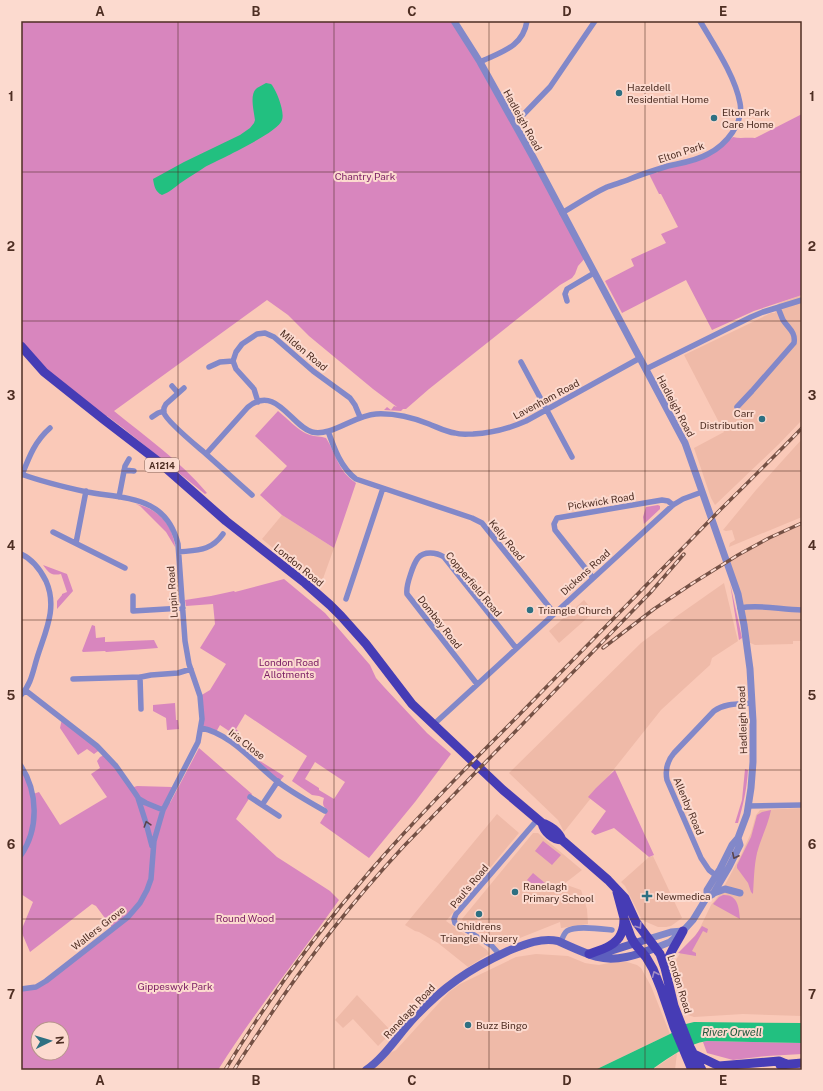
<svg xmlns="http://www.w3.org/2000/svg" width="823" height="1091" viewBox="0 0 823 1091" font-family="'Public Sans',sans-serif">
<style>
.built{fill:#efbaa8}
.green{fill:#d886be;fill-rule:evenodd}
.water{fill:#22c080}
.lines{fill:none;stroke-linecap:round;stroke-linejoin:round}
.minor{stroke:#8288c9;stroke-width:5.5}
.tertiary{stroke:#8288c9;stroke-width:7}
.secondary{stroke:#5d5fbe;stroke-width:8}
.primary{stroke:#463cb5;stroke-width:9}
.rail-casing{stroke:#755145;stroke-width:3.5}
.rail{stroke:#fcdacf;stroke-width:2;stroke-dasharray:6;stroke-linecap:butt}
.oneway{stroke:#5b444c}
.oneway2{stroke:#a18bc2}
.grid{fill:none;stroke:#4e2e23;stroke-width:1;stroke-opacity:0.55}
.poi-dot{fill:#2e7082;stroke:#fcdacf;stroke-width:1.5}
.labels{text-anchor:middle;dominant-baseline:central;stroke-width:4;stroke-linejoin:round;paint-order:stroke}
.shield{fill:#fcdacf;stroke:#826257;stroke-width:1}
.shield-label{font-size:9px;font-weight:bold;fill:#4e2e23}
.poi-label{font-size:10px;fill:#4e2e23;stroke:#fcdacf;text-anchor:start}
.street-label{font-size:10px;fill:#4e2e23;stroke:#fcdacf}
.park-label{font-size:10px;fill:#7b1e65;stroke:#fcdacf}
.water-label{font-size:11px;font-style:italic;fill:#21593e;stroke:#fcdacf}
.neatline{fill:none;stroke:#4e2e23;stroke-width:1.5}
.grid-label{font-size:13px;text-anchor:middle;font-weight:bold;fill:#4e2e23}
</style>
<rect width="100%" height="100%" fill="#fac9b8"/>
<path class="built" d="M 802,295 L 802,420 L 779,444 L 715,505 L 711,498 L 694,448 L 724,432 L 684,355 L 771,313 L 775,313 L 776,306 L 779,303 Z
M 802,439 L 802,517 L 729,547 L 730,543 L 735,540 L 732,530 L 726,531 L 723,530 L 756,490 Z
M 282,515 L 334,548 L 320,587 L 262,539 Z
M 802,523 L 802,641 L 793,641 L 793,644 L 755,645 L 746,641 L 727,562 L 769,538 Z
M 724,583 L 738,641 L 712,658 L 710,665 L 661,710 L 564,832 L 558,820 L 509,773 L 641,643 L 677,616 Z
M 584,600 L 594,612 L 559,643 L 549,631 Z
M 802,808 L 802,1016 L 743,1014 L 694,1017 L 688,1015 L 681,1006 L 677,994 L 674,975 L 674,966 L 676,960 L 682,950 L 698,932 L 711,905 L 720,894 L 741,855 L 751,833 L 756,815 L 760,810 Z
M 497,814 L 519,833 L 446,921 L 487,950 L 489,954 L 468,967 L 438,943 L 419,932 L 415,931 L 405,925 Z
M 533,833 L 538,833 L 582,870 L 564,884 L 581,890 L 587,909 L 588,924 L 561,928 L 560,922 L 505,944 L 494,943 L 463,921 L 462,919 Z
M 653,856 L 682,918 L 671,926 L 666,927 L 658,927 L 644,921 L 641,918 L 625,886 L 621,882 L 649,857 Z
M 536,954 L 568,956 L 585,963 L 591,964 L 599,965 L 614,962 L 627,962 L 637,965 L 641,968 L 651,986 L 670,1034 L 595,1070 L 366,1070 L 378,1059 L 396,1050 L 449,992 L 460,984 L 516,957 Z
M 357,995 L 392,1032 L 378,1046 L 353,1019 L 343,1028 L 335,1020 Z
M 677,1053 L 675,1070 L 655,1070 L 655,1068 Z"/>
<path class="green" d="M 21,21 L 454,21 L 586,257 L 578,266 L 575,274 L 572,278 L 560,285 L 429,389 L 406,409 L 403,409 L 401,411 L 384,410 L 387,407 L 391,410 L 394,406 L 397,407 L 373,389 L 309,336 L 288,315 L 267,300 L 114,411 C 146,437 180,461 207,493 L 205,494 L 123,428 L 107,416 L 103,419 L 21,346 Z
M 802,114 L 802,295 L 754,311 L 712,330 L 686,280 L 622,313 L 605,281 L 634,266 L 631,259 L 666,243 L 661,234 L 678,227 L 661,194 L 659,194 L 648,172 L 652,170 L 657,173 L 659,171 L 721,147 L 733,137 C 740,139 747,137 755,138 Z
M 278,411 C 288,419 298,431 310,435 C 315,437 321,436 326,438 C 337,455 337,470 356,483 L 334,548 L 282,515 L 260,495 L 287,466 L 255,436 Z
M 136,504 C 153,508 166,518 172,534 C 173,538 175,542 175,547 L 166,532 L 140,506 Z
M 658,505 L 660,506 L 660,509 L 644,524 L 643,517 L 646,507 Z
M 43,565 L 67,574 L 73,591 L 57,609 L 57,601 L 62,595 L 62,594 L 67,592 L 61,574 C 51,576 49,573 43,565 Z
M 284,579 L 325,613 L 370,665 L 376,678 L 384,687 L 427,733 L 451,754 L 415,802 L 369,858 L 320,823 L 328,810 C 323,806 322,805 324,798 L 319,796 L 312,795 L 292,781 L 307,756 L 245,714 L 236,729 L 240,733 L 233,744 L 231,742 L 235,735 L 220,725 L 216,732 L 201,728 L 200,696 L 210,690 L 226,664 L 200,648 L 215,624 L 213,604 L 186,606 L 185,600 L 211,596 L 234,591 L 235,592 ZM 315,762 L 345,782 L 334,799 L 319,790 L 319,788 L 305,779 Z
M 730,583 L 742,638 L 739,640 Z
M 92,625 L 95,626 L 96,638 L 105,637 L 105,642 L 154,640 L 158,648 L 106,652 L 105,651 L 83,652 L 82,651 Z
M 175,703 L 176,720 L 178,720 L 179,729 L 167,730 L 166,718 L 153,711 L 153,705 Z
M 62,719 L 101,749 L 94,754 L 87,749 L 78,755 L 60,728 Z
M 199,748 L 252,794 L 236,819 L 277,857 L 330,891 L 339,900 C 299,957 255,1011 218,1070 L 21,1070 L 21,989 L 33,988 L 113,929 L 96,906 L 92,904 L 30,952 L 21,931 L 33,902 L 21,894 L 21,766 L 33,794 L 39,792 L 60,825 L 107,797 L 91,774 L 100,768 L 97,761 L 100,757 L 106,754 L 131,788 L 137,786 L 172,787 L 170,803 ZM 38,1029 L 62,1029 L 62,1053 L 38,1053 Z
M 260,761 L 284,776 L 279,782 L 255,762 Z
M 745,769 L 748,770 C 747,788 743,806 738,823 L 735,823 L 742,800 Z
M 615,770 L 654,855 L 649,857 L 614,828 L 595,835 L 591,832 L 606,811 L 588,797 L 596,788 Z
M 771,810 C 768,825 761,838 757,853 C 754,866 754,880 753,894 L 751,892 L 748,883 L 737,868 L 737,865 L 751,837 L 757,815 L 762,812 Z
M 543,841 L 561,855 L 552,865 L 535,851 Z
M 533,873 L 545,883 L 540,890 L 527,880 Z
M 723,895 C 738,894 739,908 740,919 L 713,904 L 719,897 Z
M 702,926 L 708,929 L 707,933 L 703,931 L 692,951 L 696,953 L 696,956 L 678,953 L 695,936 Z
M 707,1041 L 802,1043 L 802,1054 L 767,1056 L 733,1060 L 707,1053 L 703,1042 Z"/>
<path class="water" d="M 266,83 L 271,84 L 272,85 C 277,92 285,112 282,120 C 278,133 220,159 205,167 C 198,172 189,177 182,182 C 175,187 170,192 162,195 C 155,192 154,185 153,179 L 184,162 L 240,135 L 250,128 L 254,123 L 255,120 C 254,111 249,94 257,88 C 260,86 263,85 266,83 Z
M 694,1022 L 802,1023 L 802,1043 L 707,1041 C 687,1044 670,1057 654,1068 L 654,1070 L 595,1070 L 670,1034 L 686,1024 Z"/>
<g class="lines">
<path class="minor" d="M 480,62 C 501,52 523,47 527,21
M 513,122 L 522,116 L 550,87 L 595,21
M 562,213 C 577,204 592,194 607,187 C 615,184 623,182 630,179 C 642,174 655,170 668,166 C 681,163 696,161 708,154 C 726,145 744,123 740,103 C 735,76 714,45 700,21
M 567,301 L 565,294 L 567,289 L 594,273
M 521,362 L 572,457
M 209,367 L 220,362 L 233,361
M 646,369 L 751,317 L 763,312 L 802,300
M 172,386 L 178,393
M 184,388 L 166,404 C 164,407 163,410 164,413 C 167,422 198,447 206,454 L 248,407 C 276,384 291,426 312,432 C 331,437 355,415 376,414 C 395,413 411,417 429,424 C 437,427 446,432 455,433 C 461,435 467,434 473,434 C 492,433 508,429 526,421 L 640,358
M 258,402 L 254,389 L 236,369 L 233,361 L 236,352 L 242,344 L 257,334 L 265,333 L 274,337 L 313,371 L 350,398 L 355,405 L 360,417
M 737,407 L 752,391 L 794,343 C 796,332 788,328 783,320 C 781,316 780,312 778,308
M 152,417 L 158,413 L 164,411
M 328,431 C 334,448 341,468 356,479 L 472,518 L 482,523 L 554,613
M 206,454 L 252,495
M 124,470 L 134,471
M 21,474 C 43,482 64,487 87,492 C 127,499 166,496 178,544 L 185,641 L 189,664 L 200,696 L 202,719 L 198,742 L 163,810 L 154,841 L 151,879 L 147,890 L 140,903 L 128,917 L 46,981 L 36,987 L 21,989
M 22,475 C 29,457 35,441 50,428
M 119,497 L 125,466 L 129,459
M 53,532 L 125,568
M 76,543 L 86,491
M 179,552 C 198,550 211,551 223,534
M 21,554 C 32,559 40,569 46,581 C 58,608 45,632 37,658 C 33,671 31,685 21,695
M 593,578 L 555,530 L 554,524 L 557,518 L 662,500 L 668,501 L 673,505
M 133,596 L 133,611 L 183,608
M 346,599 L 383,488
M 740,608 C 761,604 781,610 802,610
M 140,677 L 141,709
M 73,679 L 141,677 L 151,675 L 178,673 L 191,669
M 477,684 L 407,594 C 406,588 408,582 410,576 C 412,570 414,563 418,558 C 424,551 436,552 444,557 L 516,648
M 25,690 L 97,746 L 116,766 L 135,793 L 139,799 L 146,803 L 163,810
M 433,725 L 673,505 L 683,499 L 702,492
M 201,728 C 230,733 255,764 278,782 C 293,793 309,802 325,811
M 21,766 C 38,792 39,829 21,855
M 250,797 L 279,816
M 138,798 L 146,823 L 152,846
M 262,805 L 278,781
M 748,806 L 802,805
M 718,877 L 709,870 L 701,858 L 667,780 C 665,770 667,761 674,753 L 714,711 C 725,703 738,704 752,703
M 561,942 C 562,939 564,933 567,931 C 575,925 602,929 612,930
M 500,955 L 492,946 L 455,923 L 454,919 L 456,914 L 538,819"/>
<path class="tertiary" d="M 454,21 L 480,62 L 533,157 L 685,443 L 738,594 L 744,625 L 750,669 L 753,721 L 753,762 L 751,788 L 747,814 L 738,838 L 732,845 L 720,869 L 707,890 L 707,897 L 693,920 L 683,931 L 670,942 L 655,948
M 714,893 L 725,889 L 740,893
M 707,897 L 713,894 L 729,867 L 740,845 L 738,838
M 648,939 L 671,932 L 683,931"/>
<path class="secondary" d="M 598,954 L 607,952 L 648,939
M 366,1070 C 385,1057 398,1035 414,1018 C 443,987 469,969 508,951 C 523,945 541,937 558,941 C 571,947 584,953 597,957 C 616,962 637,955 655,948"/>
<path class="primary" d="M 21,346 L 44,372 L 103,419 L 159,462 L 226,521 L 305,583 L 330,605 L 341,616 L 366,644 L 412,704 L 503,790 L 542,823 C 550,825 559,832 562,840 L 608,880 L 625,898 L 636,922 L 660,954 L 665,968 L 674,1006 L 690,1047 L 702,1070
M 542,823 C 544,832 553,840 562,840
M 617,892 L 624,918 L 631,937 L 635,944 L 646,957 L 653,969 L 661,989 L 674,1027 L 692,1070
M 589,954 C 600,950 616,946 621,934 C 623,930 624,924 624,919
M 665,968 C 668,954 677,943 683,931
M 694,1054 L 719,1066 L 779,1061 L 786,1064
M 780,1065 L 802,1063"/>
<g class="rail-casing">
<path id="rail" d="M 603,648 L 654,609 L 693,583 L 738,555 L 769,538 L 802,523
M 225,1070 C 268,999 317,932 371,870 C 417,817 466,768 515,719 C 583,650 651,580 719,511 C 747,483 775,456 802,428
M 234,1070 C 243,1055 253,1041 263,1026 C 305,962 352,902 404,846 L 650,593 L 684,554"/>
</g>
<use href="#rail" class="rail"/>
</g>
<defs><path id="oneway-chevron" d="M-2-3.5L2.5 0L-2 3.5" fill="none" stroke-width="1.6" stroke-linecap="round" stroke-linejoin="round"/></defs>
<g class="oneway">
<use href="#oneway-chevron" transform="translate(147 824) rotate(-107)"/>
<use href="#oneway-chevron" transform="translate(735 856) rotate(116)"/>
</g>
<g class="oneway2">
<use href="#oneway-chevron" transform="translate(639 926) rotate(57)"/>
<use href="#oneway-chevron" transform="translate(655 974) rotate(-113)"/>
</g>
<path class="grid" d="M 178,21 L 178,1070M 334,21 L 334,1070M 489,21 L 489,1070M 645,21 L 645,1070M 21,172 L 802,172M 21,321 L 802,321M 21,471 L 802,471M 21,620 L 802,620M 21,770 L 802,770M 21,919 L 802,919"/>
<g class="poi-dot">
<circle cx="619" cy="93" r="4"/>
<circle cx="714" cy="118" r="4"/>
<circle cx="762" cy="419" r="4"/>
<circle cx="530" cy="610" r="4"/>
<circle cx="515" cy="892" r="4"/>
<path d="M645 890h4v4h4v4h-4v4h-4v-4h-4v-4h4z"/>
<circle cx="479" cy="914" r="4"/>
<circle cx="468" cy="1025" r="4"/>
</g>
<g class="labels">
<rect class="shield" x="145" y="458" width="34" height="14" rx="3"/>
<g class="shield-label">
<text x="162" y="465">A1214</text>
</g>
<g class="poi-label">
<text x="627" y="87">Hazeldell<tspan x="627" dy="12">Residential Home</tspan></text>
<text x="722" y="112">Elton Park<tspan x="722" dy="12">Care Home</tspan></text>
<text x="754" y="413" text-anchor="end">Carr<tspan x="754" dy="12">Distribution</tspan></text>
<text x="538" y="610">Triangle Church</text>
<text x="523" y="886">Ranelagh<tspan x="523" dy="12">Primary School</tspan></text>
<text x="656" y="896">Newmedica</text>
<text x="479" y="926" text-anchor="middle">Childrens<tspan x="479" dy="12">Triangle Nursery</tspan></text>
<text x="476" y="1025">Buzz Bingo</text>
</g>
<g class="street-label">
<text transform="translate(523 120) rotate(61)">Hadleigh Road</text>
<text transform="translate(681 152) rotate(-18)">Elton Park</text>
<text transform="translate(304 350) rotate(40)">Milden Road</text>
<text transform="translate(546 399) rotate(-28)">Lavenham Road</text>
<text transform="translate(676 406) rotate(62)">Hadleigh Road</text>
<text transform="translate(601 501) rotate(-9)">Pickwick Road</text>
<text transform="translate(507 540) rotate(51)">Kelly Road</text>
<text transform="translate(299 565) rotate(39)">London Road</text>
<text transform="translate(585 572) rotate(-42)">Dickens Road</text>
<text transform="translate(474 584) rotate(50)">Copperfield Road</text>
<text transform="translate(172 592) rotate(-94)">Lupin Road</text>
<text transform="translate(440 622) rotate(52)">Dombey Road</text>
<text transform="translate(742 720) rotate(-92)">Hadleigh Road</text>
<text transform="translate(247 744) rotate(38)">Iris Close</text>
<text transform="translate(689 806) rotate(67)">Allenby Road</text>
<text transform="translate(469 886) rotate(-50)">Paul's Road</text>
<text transform="translate(98 928) rotate(-38)">Wallers Grove</text>
<text transform="translate(680 984) rotate(73)">London Road</text>
<text transform="translate(409 1011) rotate(-47)">Ranelagh Road</text>
</g>
<g class="park-label">
<text x="365" y="176">Chantry Park</text>
<text x="289" y="662">London Road<tspan x="289" dy="12">Allotments</tspan></text>
<text x="245" y="918">Round Wood</text>
<text x="175" y="986">Gippeswyk Park</text>
</g>
<g class="water-label">
<text x="732" y="1032">River Orwell</text>
</g>
</g>
<rect width="823" height="1091" fill="none" stroke="#fcdacf" stroke-width="44"/>
<g transform="translate(50 1041) rotate(85)"><circle r="19" fill="#fcdacf" stroke="#b6958a"/>
<path d="M0-3L7 15L0 10L-7 15Z" fill="#2e7082"/>
<text y="-6" font-size="11" font-weight="bold" text-anchor="middle" fill="#4e2e23">N</text>
</g>
<rect x="22" y="22" width="779" height="1047" class="neatline"/>
<g class="grid-label">
<text x="100" y="16">A</text>
<text x="256" y="16">B</text>
<text x="412" y="16">C</text>
<text x="567" y="16">D</text>
<text x="723" y="16">E</text>
<text x="11" y="101">1</text>
<text x="812" y="101">1</text>
<text x="11" y="251">2</text>
<text x="812" y="251">2</text>
<text x="11" y="400">3</text>
<text x="812" y="400">3</text>
<text x="11" y="550">4</text>
<text x="812" y="550">4</text>
<text x="11" y="700">5</text>
<text x="812" y="700">5</text>
<text x="11" y="849">6</text>
<text x="812" y="849">6</text>
<text x="11" y="999">7</text>
<text x="812" y="999">7</text>
<text x="100" y="1085">A</text>
<text x="256" y="1085">B</text>
<text x="412" y="1085">C</text>
<text x="567" y="1085">D</text>
<text x="723" y="1085">E</text>
</g>
</svg>
